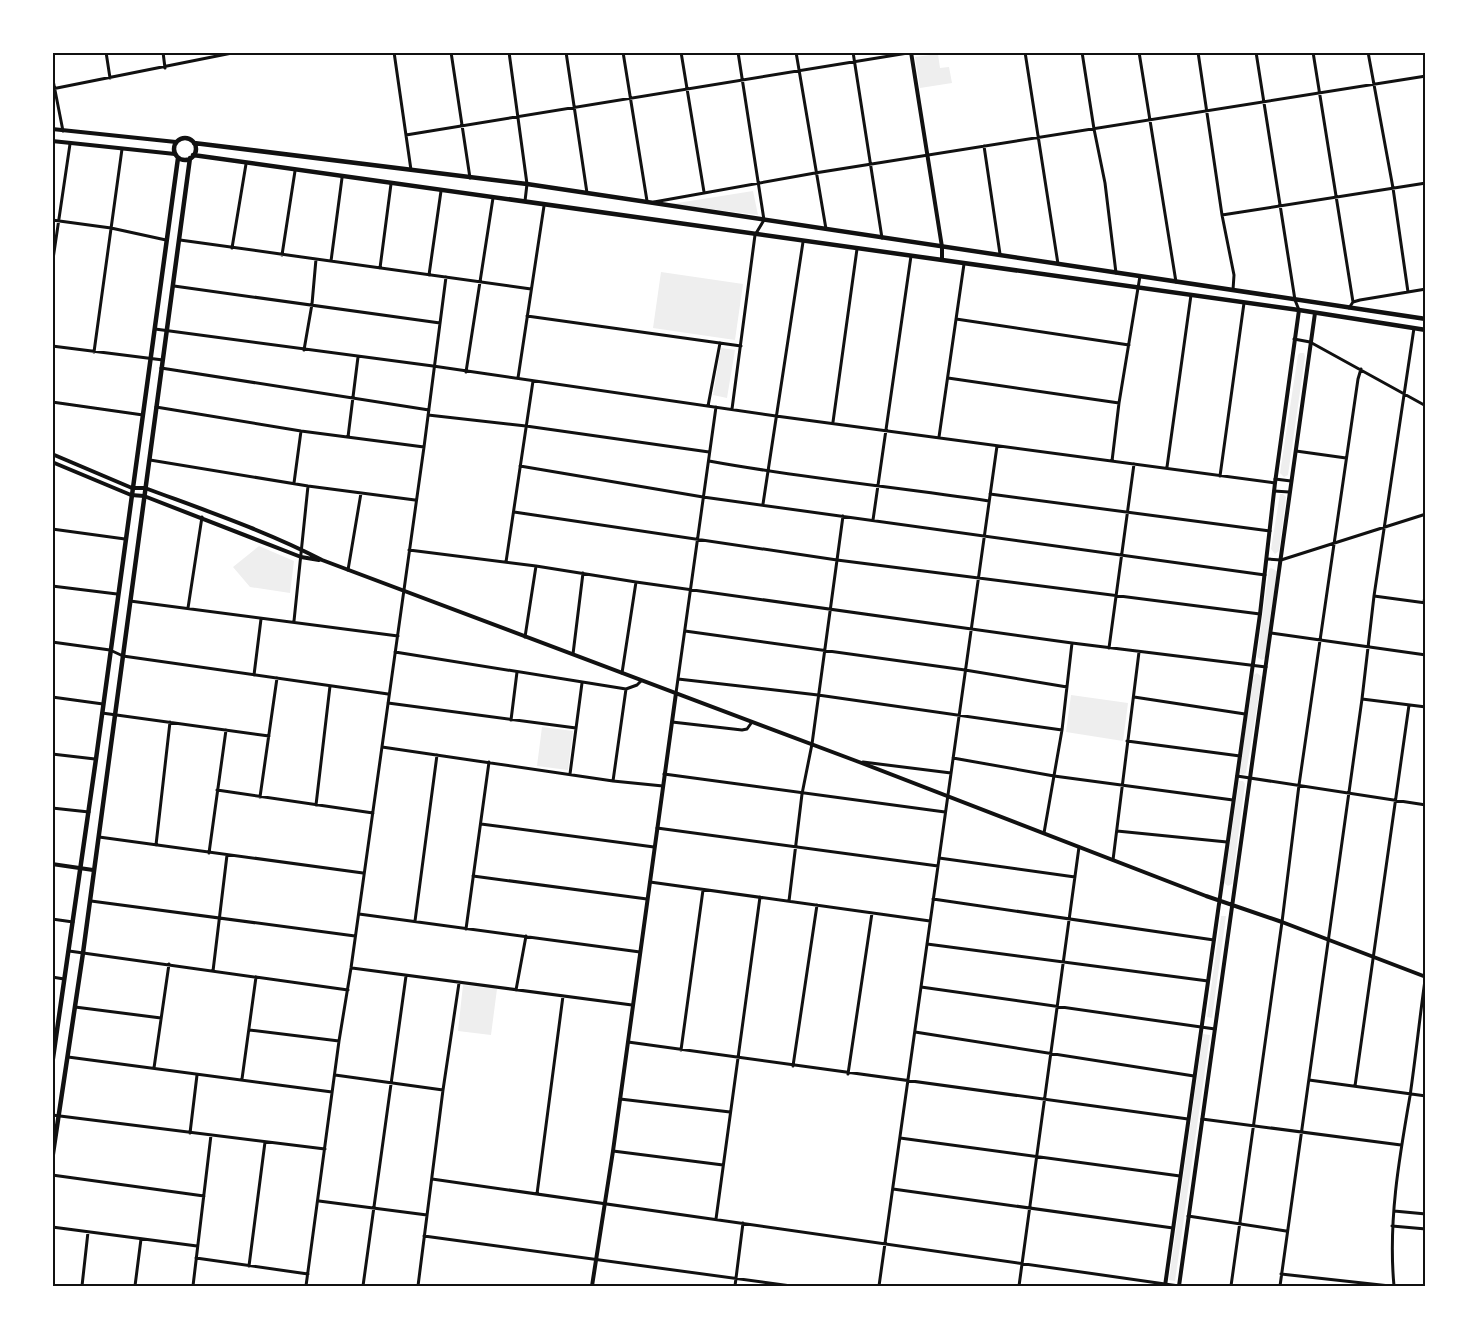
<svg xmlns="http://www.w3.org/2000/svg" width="1478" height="1339" viewBox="0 0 1478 1339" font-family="Inter,sans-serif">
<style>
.green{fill:#eee}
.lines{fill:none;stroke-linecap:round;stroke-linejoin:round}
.minor{stroke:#111;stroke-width:3}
.tertiary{stroke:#111;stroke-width:4}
.primary{stroke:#111;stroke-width:4.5}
.neatline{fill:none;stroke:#111;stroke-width:2}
</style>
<rect width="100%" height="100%" fill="#fff"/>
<path class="green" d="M 938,54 L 940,68 L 949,67 L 952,83 L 920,88 L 915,57 Z
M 753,191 L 758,215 L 671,204 Z
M 661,272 L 743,284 L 735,340 L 653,328 Z
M 721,348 L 735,350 L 727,398 L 713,395 Z
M 1300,353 L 1304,353 L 1305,357 L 1288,475 L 1284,477 L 1280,473 L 1298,355 Z
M 1280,494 L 1283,494 L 1286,497 L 1279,551 L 1275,554 L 1271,549 Z
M 259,546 L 294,561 L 290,593 L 250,587 L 233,567 Z
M 1271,568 L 1277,571 L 1265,658 L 1262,660 L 1257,657 L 1269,569 Z
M 1257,673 L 1262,677 L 1246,773 L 1242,775 L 1239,772 L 1254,675 Z
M 1071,695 L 1128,703 L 1123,741 L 1066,732 Z
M 542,727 L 573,731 L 568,770 L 537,766 Z
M 1239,781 L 1243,781 L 1245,784 L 1232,884 L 1228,886 L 1224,883 L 1225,877 Z
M 1221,916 L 1226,916 L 1212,1018 L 1207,1017 Z
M 463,985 L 497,989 L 491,1035 L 458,1031 Z
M 1203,1034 L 1210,1035 L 1175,1281 L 1169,1280 Z"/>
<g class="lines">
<path class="minor" d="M 106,52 L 110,78
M 163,52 L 165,68
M 394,52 L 411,170
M 451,52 L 470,178
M 509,52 L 527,184 L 525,201
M 566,52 L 587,193
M 623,52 L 647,201
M 681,52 L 704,192
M 796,52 L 826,229
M 853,52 L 882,238
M 1025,52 L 1058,264
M 1082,52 L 1094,129 L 1105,183 L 1116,273
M 1139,52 L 1176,282
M 1198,52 L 1222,215 L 1234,275 L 1233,290
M 1256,52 L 1295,300 L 1299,310
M 1313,52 L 1353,302
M 1368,52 L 1393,188 L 1408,292
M 52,75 L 63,131
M 52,89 L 237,52
M 406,135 L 914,52
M 984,146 L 1000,254
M 654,202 L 815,173 L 1426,76
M 1222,215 L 1426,183
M 52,220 L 111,228 L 166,240
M 180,240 L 531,289
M 232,248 L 246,164
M 282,255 L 295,171
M 331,261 L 342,178
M 52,266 L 70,144
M 380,268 L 391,184
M 429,275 L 441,191
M 174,286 L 440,323
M 1349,308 L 1353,302 L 1360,300 L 1426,289
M 527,316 L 741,346
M 956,319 L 1129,345
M 155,329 L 433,366 L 776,416 L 1275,483
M 1294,339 L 1310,342 L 1426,406
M 52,346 L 163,360
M 304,350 L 312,304 L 316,259
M 94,352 L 122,149
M 161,368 L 429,410
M 466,372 L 493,198
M 518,378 L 544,206
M 948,378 L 1119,403
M 52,402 L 143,415
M 708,406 L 720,343
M 156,407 L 301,431 L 424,447
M 732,409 L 755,235 L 764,220 L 738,52
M 428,415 L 526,426 L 709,452
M 833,422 L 857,249
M 348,437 L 358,357
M 939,437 L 964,264
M 1296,451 L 1346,458
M 150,460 L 308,486 L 415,500
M 709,461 C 801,478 895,487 989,501
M 1112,461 L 1119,403 L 1140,276
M 520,466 L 703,497 L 1265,575
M 1167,467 L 1191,295
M 1220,476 L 1244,303
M 1275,479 L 1291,481
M 294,483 L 301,431
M 1274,491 L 1289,492
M 990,494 L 1270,531
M 763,504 L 803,242
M 514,512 L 837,560 L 1260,614
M 873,520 L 911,256
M 52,529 L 125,539
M 409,550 L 536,566 L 636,582 L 1072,643 L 1266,667
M 1267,559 L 1281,560 L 1426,514
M 506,562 L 533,381
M 348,570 L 361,493
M 52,586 L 117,594
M 1374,596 L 1426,603
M 130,601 L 398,636
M 1424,602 L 1426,589
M 188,608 L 202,517
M 294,621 L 308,486
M 685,631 L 965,670 L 1067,687
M 1271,633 L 1426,655
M 525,637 L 536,566
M 52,642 L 110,650 L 123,656 L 388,694
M 1109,648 L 1134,464
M 395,652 L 626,689 L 637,685 L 641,681
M 573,654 L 583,573
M 622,673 L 636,582
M 254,675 L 261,619
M 678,679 L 818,695 L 1062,730
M 676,693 L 716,407
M 52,697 L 103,704
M 1134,697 L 1245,714
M 1362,699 L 1426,707
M 388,703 L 576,728
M 102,713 L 269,736
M 511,720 L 517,672
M 672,722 L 742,730 L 747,729 L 752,722
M 1127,741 L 1240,756
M 382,747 L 613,781 L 663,786
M 52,754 L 95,759
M 953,758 L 1054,776 L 1233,800
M 863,762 L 951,773
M 570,774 L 582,683
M 664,774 L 945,812
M 1237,776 L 1426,805
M 613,781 L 626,689
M 217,790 L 373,813
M 260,797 L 277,678
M 316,805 L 330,686
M 52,808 L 89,812
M 481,824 L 654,847
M 657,828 L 938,866
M 1117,831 L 1227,842
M 1044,833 L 1062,730 L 1072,643
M 99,837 L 363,873
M 156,845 L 170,722
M 209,853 L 226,730
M 939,858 L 1075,877
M 1113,860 L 1139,652
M 473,876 L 647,899
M 650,882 L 930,921
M 933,899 L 1214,940
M 91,901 L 355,936
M 789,901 L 802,794 L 812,744 L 843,516
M 359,914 L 640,952
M 52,919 L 73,922
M 415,921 L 437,755
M 466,929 L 489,762
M 927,944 L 1208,981
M 69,951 L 348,990
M 352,968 L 632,1005
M 213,971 L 227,855
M 52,977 L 64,979
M 921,987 L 1215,1029
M 516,990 L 526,936
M 75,1007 L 161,1018
M 249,1030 L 339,1041
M 915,1032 L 1194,1076
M 628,1042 L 1188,1119
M 681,1050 L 703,890
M 68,1057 L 332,1092
M 793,1066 L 817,905
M 154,1068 L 169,964
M 848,1074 L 872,913
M 335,1075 L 443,1090
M 242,1079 L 256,977
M 1309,1080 L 1426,1096
M 1355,1086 L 1409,705
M 620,1099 L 730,1112
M 52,1115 L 325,1149
M 1202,1119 L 1401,1145
M 190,1133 L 197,1075
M 900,1138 L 1180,1176
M 613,1151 L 723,1165
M 52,1175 L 204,1196
M 432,1179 L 1179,1286
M 893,1189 L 1173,1228
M 537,1194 L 563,996
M 319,1201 L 427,1215
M 1394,1211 L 1426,1214
M 1188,1216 L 1286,1231
M 716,1219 L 760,897
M 1392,1226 L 1426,1229
M 52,1227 L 197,1246
M 424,1236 L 791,1286
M 196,1258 L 308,1274
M 249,1266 L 265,1142
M 1281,1274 L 1390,1286
M 82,1286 L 88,1232
M 135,1286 L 141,1239
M 193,1286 L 211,1135
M 306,1286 L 339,1041 L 351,968 L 424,447 L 446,277
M 363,1286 L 406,976
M 418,1286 L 443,1090 L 459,983
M 735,1286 L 743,1223
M 879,1286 L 997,446
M 1019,1286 L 1079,847
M 1231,1286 L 1282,922 L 1299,785 L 1358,379 L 1361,369
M 1280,1286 L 1362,699 L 1374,596 L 1414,328
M 1394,1286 C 1388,1222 1399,1159 1410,1096 C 1416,1055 1420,1014 1426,973"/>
<path class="tertiary" d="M 911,52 L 942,247 L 942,260
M 52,129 L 176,142
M 52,141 L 175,154
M 52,454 L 132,488 L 145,488 C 204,510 266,531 322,560 L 859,762 L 1206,896 L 1282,922 L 1426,977
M 52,462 L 131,495 L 144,496 L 301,557 L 319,560
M 52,864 L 93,870
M 592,1286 L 613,1151 L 676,693
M 1165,1286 L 1260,614 L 1275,483 L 1299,310
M 1179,1286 L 1315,313"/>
<path class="primary" d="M174 149a11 11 0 1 1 22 0a11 11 0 1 1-22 0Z
M 194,143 L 527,184 L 1426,319
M 193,155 L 1299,310 L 1426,330
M 52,1065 L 96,759 L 178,158
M 52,1160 L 83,953 L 190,158"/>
</g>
<rect width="1478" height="1339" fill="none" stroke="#ffffff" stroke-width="108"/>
<rect x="54" y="54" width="1370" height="1231" class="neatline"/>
</svg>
